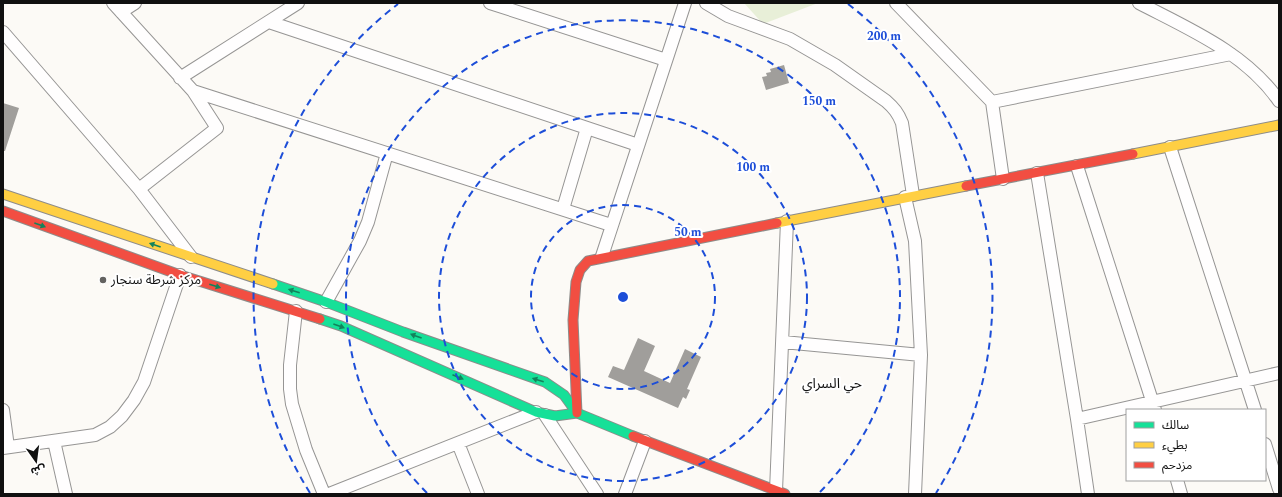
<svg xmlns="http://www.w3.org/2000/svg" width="1282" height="497" viewBox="0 0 1282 497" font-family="Spectral,'Noto Sans Arabic',serif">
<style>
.green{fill:#e8efd8}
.building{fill:#a09e9b}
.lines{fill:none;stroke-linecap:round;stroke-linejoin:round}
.street-casing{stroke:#969594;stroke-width:14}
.fast-casing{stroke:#8d8c8a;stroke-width:11}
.slow-casing{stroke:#8d8c8a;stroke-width:11}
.jam-casing{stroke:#8d8c8a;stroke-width:11}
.street{stroke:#fffefe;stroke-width:12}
.fast{stroke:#16e098;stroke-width:9}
.slow{stroke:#ffcf43;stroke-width:9}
.jam{stroke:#f24e42;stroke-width:9}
.oneway{fill:#13825b}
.ring{fill:none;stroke:#1d4ed8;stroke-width:2;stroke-dasharray:7 5}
.poi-dot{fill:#636260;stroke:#fff;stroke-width:1.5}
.labels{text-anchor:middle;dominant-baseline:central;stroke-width:4;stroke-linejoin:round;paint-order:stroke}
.poi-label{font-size:13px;fill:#101010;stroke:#fff;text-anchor:start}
.neighbourhood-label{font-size:14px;fill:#101010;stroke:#fff}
.centre{fill:#1d4ed8;stroke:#fff;stroke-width:2}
.ring-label{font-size:12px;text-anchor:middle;font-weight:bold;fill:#1d4ed8;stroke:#fff;stroke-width:4;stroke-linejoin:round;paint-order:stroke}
</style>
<rect width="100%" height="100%" fill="#fcfaf6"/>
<path class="green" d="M 744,3 L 818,3 L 763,24 Z"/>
<path class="building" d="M 784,65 L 789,83 L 766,90 L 762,77 L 767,76 L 766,73 L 771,72 L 770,69 Z
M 3,103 L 19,108 L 5,151 L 3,151 Z
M 638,338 L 655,346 L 644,371 L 670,383 L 685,349 L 701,357 L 687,389 L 690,390 L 686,399 L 683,397 L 678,408 L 608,377 L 613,366 L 624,370 Z"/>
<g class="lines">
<g class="street-casing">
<path id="street" d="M 113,3 L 193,91 L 217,128 L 139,189
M 490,3 L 666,60
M 706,3 L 728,16 L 790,39 L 835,65 L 886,101 C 894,108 898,113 902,123 L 913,195
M 896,3 L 992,102 L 1003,179
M 1139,3 C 1189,29 1246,53 1279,101
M 121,12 L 135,3
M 269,22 L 638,145
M 3,32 L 139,189 L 191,257
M 180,78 L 298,3
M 193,91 L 611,225
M 992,102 L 1231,54
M 1170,147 L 1255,410
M 1077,166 L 1155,410
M 1037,173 L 1077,419 L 1088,494
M 905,197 L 915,241 L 921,355 L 915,494
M 563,209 L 587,128
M 602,256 L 685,3
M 326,302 L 360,241 L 368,222 L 387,153
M 296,311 L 290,365 L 290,389 L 292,404 L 306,450 L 324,494
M 783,342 L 921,355
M 3,410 L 8,447
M 545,415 L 597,494
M 1077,419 L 1279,373
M 54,441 L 66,494
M 458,443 L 478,494
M 1265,444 L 1279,489
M 3,448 L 95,435 L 110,427 L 122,416 L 134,400 L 144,382 L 180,275
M 1177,480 L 1181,494
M 776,491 L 787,221
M 329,494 L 536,412
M 625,494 L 645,441"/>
</g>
<g class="fast-casing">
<path id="fast" d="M 273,284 L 326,302 L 403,332 L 545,382 L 564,395 L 577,413
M 320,319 L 341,326 L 536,412 L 555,416 L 577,413 L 633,436"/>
</g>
<g class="slow-casing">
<path id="slow" d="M 1133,154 L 1279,125
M 3,194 L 273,284
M 777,223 L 966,186"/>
</g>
<g class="jam-casing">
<path id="jam" d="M 966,186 L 1133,154
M 3,211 L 180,275 L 320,319
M 577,413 L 573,320 L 576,282 L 580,270 L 588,261 L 777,223
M 633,436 L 785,494"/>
</g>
<use href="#street" class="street"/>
<use href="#fast" class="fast"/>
<use href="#slow" class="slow"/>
<use href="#jam" class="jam"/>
</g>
<defs><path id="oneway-solid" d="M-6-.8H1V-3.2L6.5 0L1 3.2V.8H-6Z"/></defs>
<g class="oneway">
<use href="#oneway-solid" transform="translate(40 225) rotate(20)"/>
<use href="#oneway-solid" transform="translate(155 245) rotate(-161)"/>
<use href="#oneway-solid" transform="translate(215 286) rotate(17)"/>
<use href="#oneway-solid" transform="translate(294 291) rotate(-162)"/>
<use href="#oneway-solid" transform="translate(339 326) rotate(20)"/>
<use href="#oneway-solid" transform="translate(416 336) rotate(-160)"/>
<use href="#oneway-solid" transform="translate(458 377) rotate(23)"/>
<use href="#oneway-solid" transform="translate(538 380) rotate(-162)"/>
</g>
<g class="ring">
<circle cx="623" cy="297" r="92"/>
<circle cx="623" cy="297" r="184"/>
<path d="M427 493A277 277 0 1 1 819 493"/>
<path d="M310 493A369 369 0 0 1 398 4M848 4A369 369 0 0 1 936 493"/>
</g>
<circle class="poi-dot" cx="103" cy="280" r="4"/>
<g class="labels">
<g class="poi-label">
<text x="111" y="280">مركز شرطة سنجار</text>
</g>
<g class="neighbourhood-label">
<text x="832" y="383">حي السراي</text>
</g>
</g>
<circle cx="623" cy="297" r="6" class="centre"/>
<g class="ring-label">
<text x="884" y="40">200 m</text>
<text x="819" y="105">150 m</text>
<text x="753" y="171">100 m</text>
<text x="688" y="236">50 m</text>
</g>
<rect width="1282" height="497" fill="none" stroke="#101010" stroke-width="8"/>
<rect x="1126" y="409" width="140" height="72" fill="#ffffff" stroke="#9f9f9f"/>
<rect x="1134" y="422" width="20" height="6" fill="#16e098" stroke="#9f9f9f"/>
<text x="1162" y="429" font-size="12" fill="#101010">سالك</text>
<rect x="1134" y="442" width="20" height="6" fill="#ffcf43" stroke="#9f9f9f"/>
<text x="1162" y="449" font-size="12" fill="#101010">بطيء</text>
<rect x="1134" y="462" width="20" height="6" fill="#f24e42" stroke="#9f9f9f"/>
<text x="1162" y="469" font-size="12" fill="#101010">مزدحم</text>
<g transform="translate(36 461) rotate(166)" stroke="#ffffff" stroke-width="3" paint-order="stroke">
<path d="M0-3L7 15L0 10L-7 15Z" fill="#101010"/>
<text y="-6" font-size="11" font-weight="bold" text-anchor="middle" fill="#101010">ش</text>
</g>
</svg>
